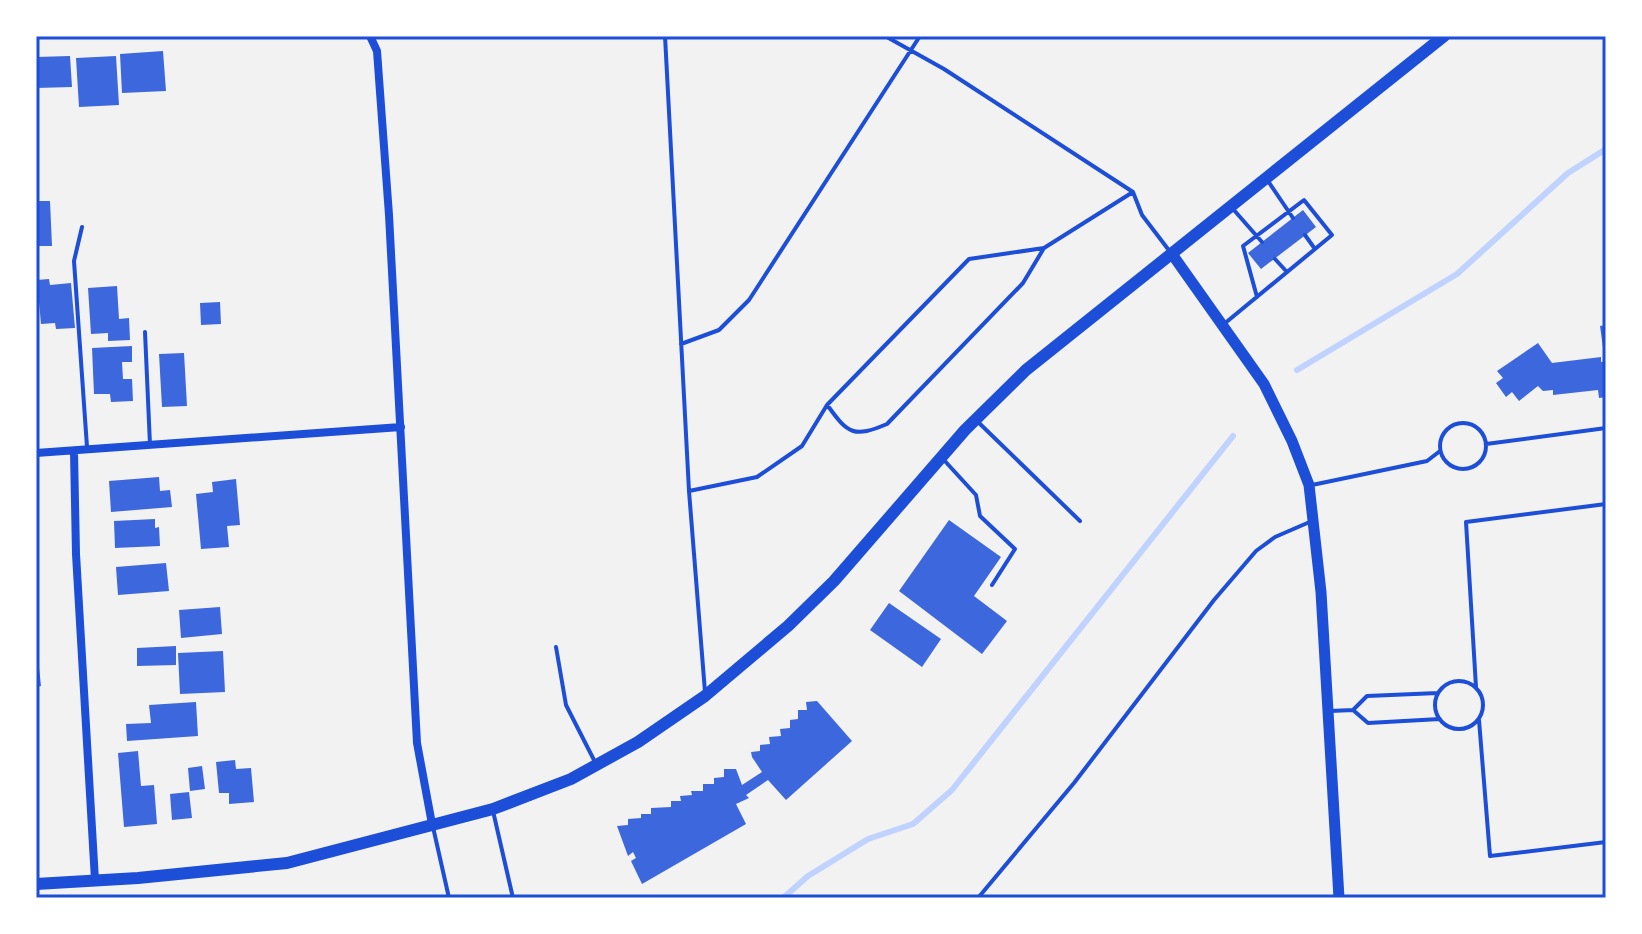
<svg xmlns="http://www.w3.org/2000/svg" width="1642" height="934" viewBox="0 0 1642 934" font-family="'Golos Text',sans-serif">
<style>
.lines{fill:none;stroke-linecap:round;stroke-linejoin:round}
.stream{stroke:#bfd3fe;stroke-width:6}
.building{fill:#3d67dc}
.service{stroke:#1d4ed8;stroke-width:4}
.minor{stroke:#1d4ed8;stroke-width:8}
.tertiary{stroke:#1d4ed8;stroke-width:11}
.secondary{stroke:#1d4ed8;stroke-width:12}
.neatline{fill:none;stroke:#1d4ed8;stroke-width:3}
</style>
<rect width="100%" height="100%" fill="#f2f2f2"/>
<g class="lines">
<path class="stream" d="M 1297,370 L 1457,274 L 1568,173 L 1606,149
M 783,898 L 808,876 L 868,839 L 913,824 L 952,790 L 1233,436"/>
</g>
<path class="building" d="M 163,51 L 166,91 L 122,93 L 120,54 Z
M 70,56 L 72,87 L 36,88 L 36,57 Z
M 116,56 L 119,105 L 79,107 L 76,58 Z
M 36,201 L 50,201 L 52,246 L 36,246 Z
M 1303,210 L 1316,227 L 1261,269 L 1248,253 Z
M 49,279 L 50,285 L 71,283 L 75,328 L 56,329 L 55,323 L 41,324 L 37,280 Z
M 117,286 L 119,319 L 129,318 L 130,340 L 108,341 L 108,333 L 91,334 L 88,288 Z
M 220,302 L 221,324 L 201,325 L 200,303 Z
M 1606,325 L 1606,355 L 1604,355 L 1600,326 Z
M 1538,343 L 1552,363 L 1601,357 L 1601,362 L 1606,361 L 1606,397 L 1599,398 L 1598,390 L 1553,395 L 1553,390 L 1543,391 L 1538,386 L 1519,401 L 1512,392 L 1506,397 L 1496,383 L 1503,378 L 1497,371 Z
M 132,346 L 132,362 L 122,362 L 123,379 L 132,379 L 133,401 L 111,402 L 110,394 L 94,394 L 92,348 Z
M 184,353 L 187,406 L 162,407 L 159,354 Z
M 159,477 L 160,491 L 170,490 L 172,507 L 111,512 L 109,481 Z
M 236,479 L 240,525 L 227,526 L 229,547 L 201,549 L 196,494 L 213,492 L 212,482 Z
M 155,519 L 155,528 L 159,527 L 160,546 L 115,548 L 114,521 Z
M 949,520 L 1001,557 L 974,596 L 1007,621 L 982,654 L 899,591 Z
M 166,563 L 169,591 L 118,595 L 116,567 Z
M 889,603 L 941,639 L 922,667 L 870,630 Z
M 220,607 L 222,634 L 181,638 L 179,610 Z
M 176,646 L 176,665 L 137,666 L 137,648 Z
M 223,651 L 225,692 L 180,694 L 178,653 Z
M 36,658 L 38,658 L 41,686 L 36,687 Z
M 817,701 L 852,741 L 786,800 L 768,780 L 746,795 L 749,798 L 736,804 L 746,824 L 642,884 L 631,861 L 636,858 L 633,852 L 628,856 L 617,826 L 628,825 L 628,819 L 641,818 L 641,814 L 651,814 L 651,808 L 671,807 L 671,801 L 681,801 L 680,796 L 692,795 L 691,791 L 703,791 L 703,784 L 714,784 L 714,778 L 724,777 L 724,769 L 736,769 L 742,785 L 762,772 L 752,757 L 751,752 L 760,751 L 760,745 L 770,744 L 769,737 L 781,736 L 780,729 L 790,728 L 790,720 L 798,719 L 798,710 L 807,710 L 806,702 Z
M 196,702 L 198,736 L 127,741 L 126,724 L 151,723 L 149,705 Z
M 138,751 L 141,786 L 154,785 L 157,824 L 124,827 L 118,753 Z
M 235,760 L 236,769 L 251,768 L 254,802 L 229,804 L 229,793 L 219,793 L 216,762 Z
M 202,766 L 205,789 L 190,791 L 188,768 Z
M 189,792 L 192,818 L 172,820 L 170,794 Z"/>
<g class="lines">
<path class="service" d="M 665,36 L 689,491 L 705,692
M 885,36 L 944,69 L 1133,192 L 1142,215 L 1171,253
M 1268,181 L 1293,218
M 1233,209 L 1262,242
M 82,227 L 74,261 L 87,447
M 1305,235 L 1315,249
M 1275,259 L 1287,272
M 1224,324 L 1332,235 L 1304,200 L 1243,246 L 1257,297
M 145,332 L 150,445
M 681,344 L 719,330 L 749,300 L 920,36
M 828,406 C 848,434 854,438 887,424 L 1023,283 L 1044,248
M 977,421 L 1080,521
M1440 446a23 23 0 1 1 46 0a23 23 0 1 1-46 0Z
M 1486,444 L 1606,428
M 943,459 L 976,495 L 980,516 L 1015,549 L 992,585
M 1312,485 L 1427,461 L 1440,451
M 689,491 L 757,477 L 802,446 L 827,405 L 969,259 L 1044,248 L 1133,192
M 556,647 L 566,705 L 596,764
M1435 705a24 24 0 1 1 48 0a24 24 0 1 1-48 0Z
M 1476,687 L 1466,522 L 1606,504
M 1353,710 L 1368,723 L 1440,719
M 1330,711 L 1353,710 L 1367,696 L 1438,693
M 1479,720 L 1490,856 L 1606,842
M 493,811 L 513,898
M 433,827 L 449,898
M 978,898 L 1074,783 L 1214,600 L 1256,551 L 1275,537 L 1312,521"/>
<path class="minor" d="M 370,36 L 377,51 L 389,215 L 417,743 L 432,824
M 74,451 L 76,554 L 95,880
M 36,453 L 401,427"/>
<path class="tertiary" d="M 1172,254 L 1264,384 L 1292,441 L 1309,485 L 1321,592 L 1339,898"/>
<path class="secondary" d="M 36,884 L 138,878 L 287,863 L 493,809 L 571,779 L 638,742 L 705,696 L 788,626 L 834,581 L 965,430 L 1026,370 L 1444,36"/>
</g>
<rect width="1642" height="934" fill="none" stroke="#ffffff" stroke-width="76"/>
<rect x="38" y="38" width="1566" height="858" class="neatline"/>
</svg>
